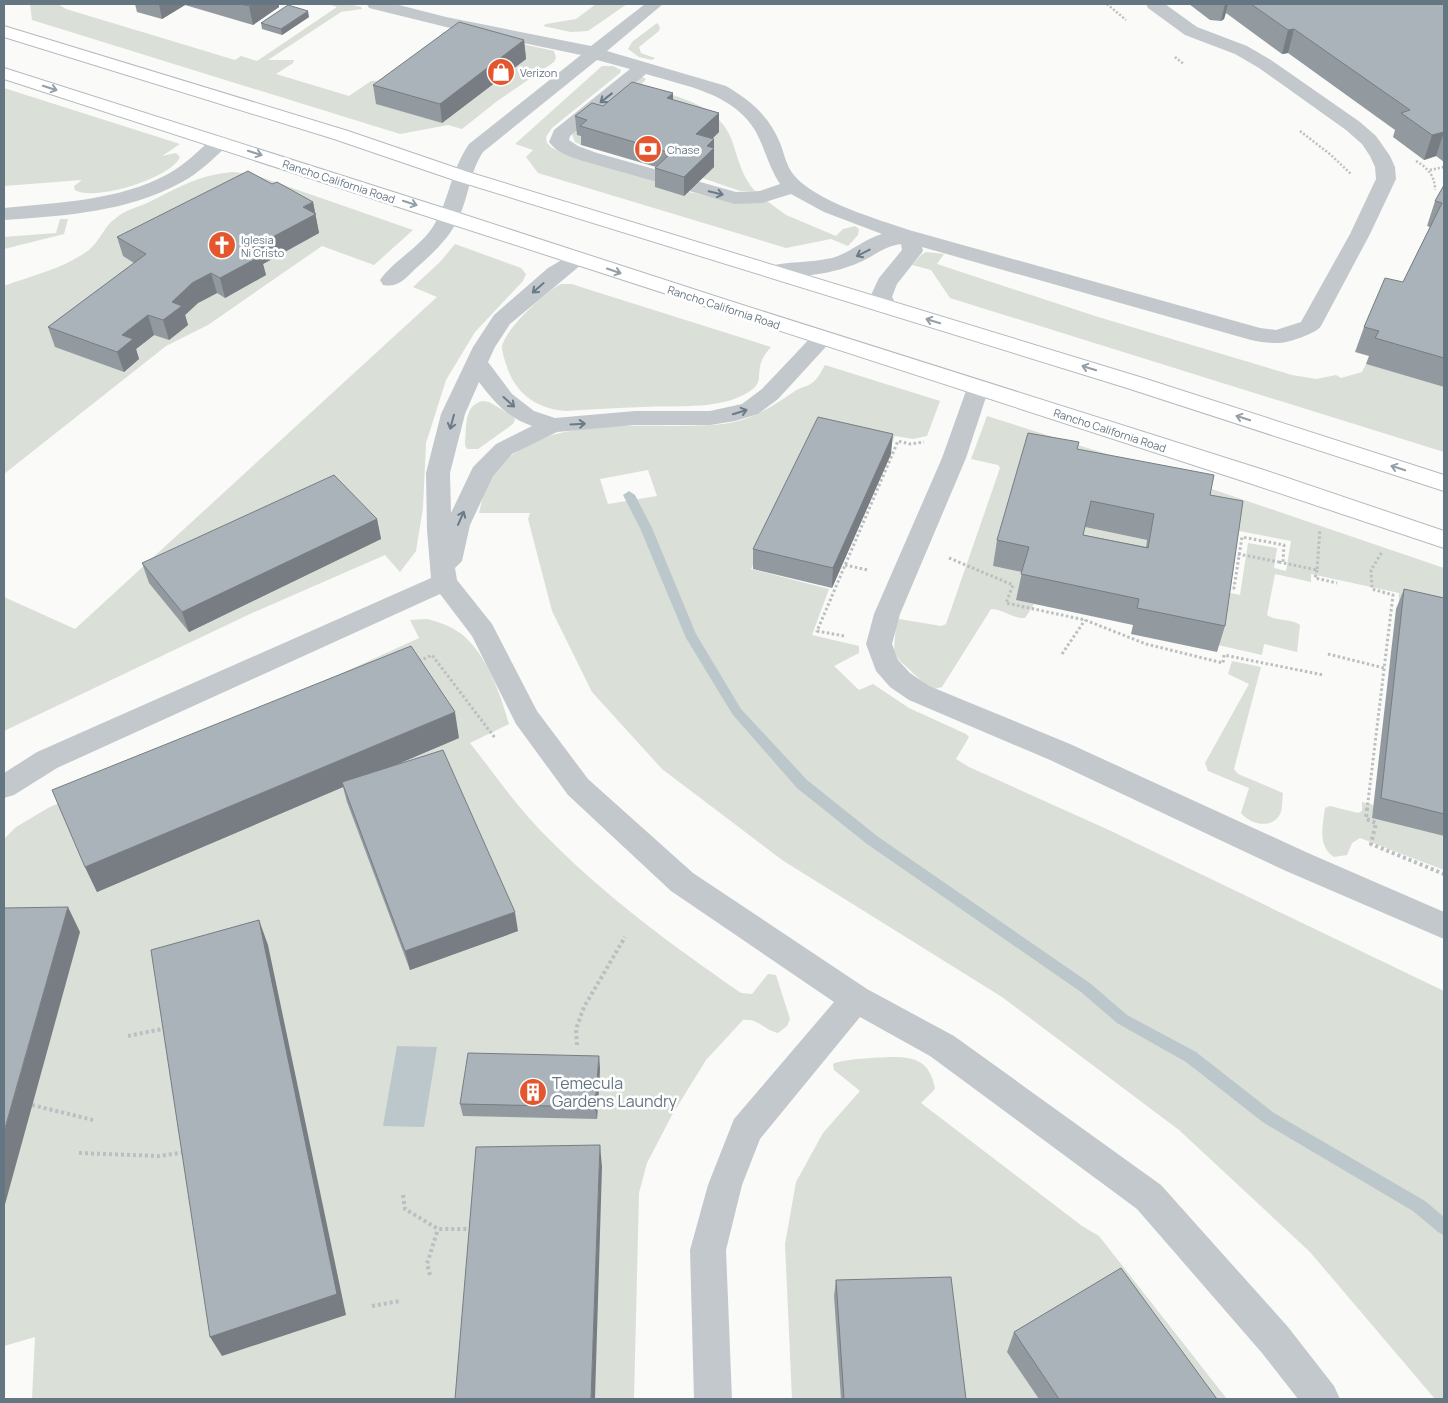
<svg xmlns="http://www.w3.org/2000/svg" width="1448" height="1403" viewBox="0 0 1448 1403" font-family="Manrope,sans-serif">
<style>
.green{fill:#dadfd7;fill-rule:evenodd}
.water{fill:#bbc7cb}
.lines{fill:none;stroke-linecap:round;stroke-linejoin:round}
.stream{fill:#bbc7cb;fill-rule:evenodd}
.major-casing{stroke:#b5babe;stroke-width:2}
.path-far2{stroke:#bbbfc2;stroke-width:2.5;stroke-dasharray:2 2;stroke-linecap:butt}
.path-far1{stroke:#bbbfc2;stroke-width:3;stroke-dasharray:2.5 2.5;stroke-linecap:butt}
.path{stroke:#bbbfc2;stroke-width:4;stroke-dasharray:3 3;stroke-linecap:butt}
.minor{fill:#c3c8cc;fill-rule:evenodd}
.major{fill:#fff;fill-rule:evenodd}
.path-bridge{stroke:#bbbfc2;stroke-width:3;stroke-dasharray:2.5 2.5;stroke-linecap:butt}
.wall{fill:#929a9f;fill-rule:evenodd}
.shaded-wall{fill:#777d82}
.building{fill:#aab3b9;stroke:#777d82;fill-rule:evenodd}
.oneway{stroke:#939fa8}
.oneway2{stroke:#6a7a87}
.labels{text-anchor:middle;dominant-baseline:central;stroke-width:5;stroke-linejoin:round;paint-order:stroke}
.far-poi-label{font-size:11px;fill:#657683;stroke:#fff;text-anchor:start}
.far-street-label{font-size:11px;fill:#657683;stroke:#fff}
.near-poi-label{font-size:16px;fill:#657683;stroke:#fff;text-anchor:start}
</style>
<rect width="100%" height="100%" fill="#fafaf8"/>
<path class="green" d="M 30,4 L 58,4 L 66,9 L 235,60 L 241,56 L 257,61 L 337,7 L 328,4 L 350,4 L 361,7 L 362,9 L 341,12 L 268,60 L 294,60 L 293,63 L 276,74 L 349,96 L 371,81 L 409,79 L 377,104 L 442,123 L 525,59 L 440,33 L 448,32 L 518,43 L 554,51 L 556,58 L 554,62 L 496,102 L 462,129 L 448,125 L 400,134 L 32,20 Z
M 596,4 L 627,4 L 588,31 L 571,32 L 543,26 L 546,24 L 576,19 Z
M 657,23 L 660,27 L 659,31 L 639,47 L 641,53 L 655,58 L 652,60 L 639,57 L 628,49 L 632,42 Z
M 602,66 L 613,66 L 621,70 L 620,73 L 552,128 L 546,137 L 547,143 L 552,148 L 689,192 L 730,201 L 767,201 L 786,215 L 836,236 L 843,229 L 855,226 L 859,229 L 858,235 L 848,246 L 831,239 L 786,248 L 538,173 L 526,157 L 533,150 L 515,144 Z
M 641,76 L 646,79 L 640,86 C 673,96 716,102 731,138 C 738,157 741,176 755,191 L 740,191 L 589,139 L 581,145 L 575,142 L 572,135 L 575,131 Z
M 4,88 L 180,144 L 162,156 L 176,153 L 180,157 C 171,178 95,202 75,190 L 74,186 L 82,180 L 4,186 Z
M 233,172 L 252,174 L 413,230 L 374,265 L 322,246 L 208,325 L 166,346 L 4,474 L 4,286 C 31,276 65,268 89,250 C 100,241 104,226 116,218 C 125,210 136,208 147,203 C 178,188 197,175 233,172 Z
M 60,219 L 68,219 L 64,234 L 4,249 L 4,237 L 56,233 Z
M 455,244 L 521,268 L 526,274 L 523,281 L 475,332 L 446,380 L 426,443 L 423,508 L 416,551 L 400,572 L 385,555 L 252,613 L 4,731 L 4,597 L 75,629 L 437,297 L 413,287 L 440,262 Z
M 926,252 L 944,254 L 937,264 L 1095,316 L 1292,375 L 1316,379 L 1336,375 L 1341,378 L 1362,372 L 1366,364 L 1444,387 L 1444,452 L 950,298 L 931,270 L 912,265 L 921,255 Z
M 561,284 L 572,284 L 584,288 L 771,347 C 766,353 761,359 760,367 C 758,375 761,381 754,388 C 727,411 676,405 643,407 C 617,408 592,409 566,411 C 539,409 518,396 508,370 C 506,363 502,354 502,347 C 504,330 546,291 561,284 Z
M 825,365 L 940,401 L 927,436 L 913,439 L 895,436 L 887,453 L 815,437 L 751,569 L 829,589 L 812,635 L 859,646 L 859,653 L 834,666 L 859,690 L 873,684 L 909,708 L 966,734 L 969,737 L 956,759 L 969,767 L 1111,831 L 1444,991 L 1444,1399 L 1435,1399 L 1310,1252 L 1179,1130 L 1002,997 L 782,860 L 662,769 L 592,692 L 552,611 L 528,519 L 530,513 L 479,513 C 483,496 487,480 497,467 C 501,462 507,458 512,455 C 566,413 659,431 723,424 C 751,421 773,406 795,391 C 800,387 807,387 812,383 C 818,379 822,370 825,365 ZM 648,470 L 657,496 L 608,504 L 600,479 Z
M 482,401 L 489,402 L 513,416 L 515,420 L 513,424 L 478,449 L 467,449 L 465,445 C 467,428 463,406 482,401 Z
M 987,416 L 1138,464 L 1444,568 L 1444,620 L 1399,610 L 1399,593 L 1311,574 L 1311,582 L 1275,574 L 1267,615 C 1277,622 1291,618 1300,625 L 1297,652 L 1264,644 L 1262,655 L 1218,645 L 1226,592 L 1240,595 L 1248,543 L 1277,548 L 1274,568 L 1286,571 L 1291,541 L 1234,530 L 1072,475 L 993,566 L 1024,572 L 1017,600 L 1034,604 L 1025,618 C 1013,619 1003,609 991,609 L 942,687 L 934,689 L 927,686 L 899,660 L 894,651 L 896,622 L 899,619 L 941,626 L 946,624 L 1000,468 L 998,465 L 971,459 Z
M 1085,527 L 1147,540 L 1142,574 L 1077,561 Z
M 427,619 C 442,623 457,628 468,640 C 489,661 501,696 509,724 L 470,743 C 493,772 515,804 541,831 C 603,895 669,943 741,993 L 752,994 L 768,974 L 776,975 L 790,1019 L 787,1026 L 778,1033 C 763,1030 759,1018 743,1020 L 706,1060 L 672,1115 L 647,1163 L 639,1193 L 634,1399 L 32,1399 L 35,1337 L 4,1346 L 4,839 L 16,827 L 48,808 L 419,638 L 410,620 Z
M 1232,661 L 1261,667 L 1234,769 L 1238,774 L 1283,793 C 1282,799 1283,811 1279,816 C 1269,830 1249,823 1241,813 L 1249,788 L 1208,771 L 1205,763 L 1249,684 L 1228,674 Z
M 1362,802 L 1374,805 L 1372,818 L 1444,836 L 1444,870 L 1360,838 L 1352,843 L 1347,855 L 1334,857 C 1317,846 1323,825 1325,808 L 1330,806 L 1358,813 L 1362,811 Z
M 895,1057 C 919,1057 931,1065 935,1089 L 921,1103 L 1082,1226 L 1099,1236 L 1227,1399 L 792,1399 L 785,1244 L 796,1182 L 823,1133 L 860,1091 L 834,1070 L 833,1064 C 841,1059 883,1057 895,1057 Z"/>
<path class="water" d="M 397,1046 L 437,1047 L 424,1127 L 383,1126 Z"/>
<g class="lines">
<path class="stream" d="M 629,491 L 635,495 L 652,528 L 696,634 L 741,709 L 807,780 L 877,836 L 1091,984 L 1127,1015 L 1196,1052 L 1274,1113 L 1425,1201 L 1444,1217 L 1444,1235 L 1438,1232 L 1413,1211 L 1264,1123 L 1186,1062 L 1117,1023 L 1081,992 L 867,844 L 797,788 L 733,715 L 686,638 L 640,528 L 623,495 Z"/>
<g class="major-casing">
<path id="major" d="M 4,26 L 348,131 L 468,172 L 1143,378 L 1444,475 L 1444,491 L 1127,388 L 454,180 L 334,139 L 4,37 Z
M 4,68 L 456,212 L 730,301 L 1267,471 L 1444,531 L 1444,548 L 1249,483 L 4,79 Z"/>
</g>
<path class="path-far2" d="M 1107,4 L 1126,20
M 1175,57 L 1184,64
M 1300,131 L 1331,155 L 1351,174
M 1416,161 C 1428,168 1435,176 1435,190
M 1430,170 L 1444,167"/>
<path class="path-far1" d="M 949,558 L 1013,585 L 1006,603 L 1085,620 L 1146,644 L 1223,663 L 1224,655 L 1323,675
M 1279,562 L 1317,570 L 1320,529
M 845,565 L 868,570
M 1317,570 L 1315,578 L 1337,583
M 1228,586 L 1234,588 L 1242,537 L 1284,545 L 1283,562
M 844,636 L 817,631 L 898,441 L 910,444 L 924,442
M 1062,654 L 1085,620
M 1328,654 L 1384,668
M 419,661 L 432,655 L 495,738
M 1367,810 L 1393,595 L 1372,589 L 1371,570 L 1382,552"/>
<path class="path" d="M 1367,808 L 1366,819 L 1376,823 L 1371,844 L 1444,874
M 128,1036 L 167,1028
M 577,1045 L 576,1029 L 584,1007 L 625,937
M 32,1105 L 93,1120
M 79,1153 L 159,1156 L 186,1152
M 403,1195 L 405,1209 L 438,1229 L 473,1229
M 430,1275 L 427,1264 L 438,1229
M 372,1306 L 400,1301"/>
<path class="minor" d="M 367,4 L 395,4 L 446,17 L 591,46 L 645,4 L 663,4 L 607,51 L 726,86 C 750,100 769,116 780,143 C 784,153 786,165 793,174 C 814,201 877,219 909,230 L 1260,328 L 1276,330 L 1301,322 L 1350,234 L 1376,179 L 1375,167 L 1370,156 L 1362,144 L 1346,130 L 1259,68 L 1235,54 L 1185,35 L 1148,8 L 1146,4 L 1165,4 L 1197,27 L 1247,46 L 1271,60 L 1360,122 L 1376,136 L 1390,156 L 1395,167 L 1396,179 L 1370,234 L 1321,326 C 1316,334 1285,344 1276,343 C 1268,343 1259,342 1251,340 L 922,247 L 923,251 L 897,284 L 892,297 L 897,306 L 894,311 L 886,313 L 878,311 L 870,297 L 879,278 L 902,250 L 901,244 C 884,246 873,257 858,263 C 836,273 789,281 766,275 L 762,271 L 766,267 C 787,261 810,263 832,258 C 850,253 864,239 882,234 L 824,212 L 791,194 L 762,203 L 735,204 L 583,161 C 571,157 557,153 549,142 L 554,130 L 630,69 L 597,60 L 483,152 C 470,171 469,196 459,217 C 450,238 432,254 415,269 C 405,279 398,288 383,285 L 380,280 C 395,259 421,247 434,225 C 450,199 450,172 469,144 L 581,55 L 446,27 L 369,8 ZM 646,74 C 685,86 734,93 756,132 C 765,149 769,167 780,184 L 760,191 L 736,192 L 597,153 L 578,146 L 569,140 L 570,136 Z
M 220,136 L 227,138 L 230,142 L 227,146 C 213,159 199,173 182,182 C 129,212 63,216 4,220 L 4,208 C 60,202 118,201 168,174 C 185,165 199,150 213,138 Z
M 577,253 L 584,255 L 588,259 L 510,324 L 495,347 L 488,362 L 512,394 L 534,411 L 555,418 L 635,411 L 710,411 L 742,404 L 762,389 L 815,333 L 823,331 L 831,333 L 834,338 L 778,399 L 758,414 L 735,421 L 710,425 L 635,425 L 557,432 L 512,454 L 493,476 L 470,525 L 462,561 L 455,568 L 457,580 L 492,624 L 537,711 L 588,779 L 693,873 L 867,989 L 954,1036 L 1161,1185 L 1288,1327 L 1334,1386 L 1340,1399 L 1298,1399 L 1262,1353 L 1137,1209 L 930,1056 L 860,1017 L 760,1139 L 742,1185 L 726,1250 L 732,1399 L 694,1399 L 690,1250 L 708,1185 L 734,1119 L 834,1002 L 671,891 L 568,795 L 516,724 L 472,636 L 440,594 L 57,768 L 14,795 L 4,798 L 4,773 L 37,752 L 431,578 L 427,530 L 426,473 L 441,414 L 473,347 L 494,315 L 548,268 L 570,255 ZM 479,382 C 494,402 508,418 532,426 L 496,444 L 473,467 L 451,513 L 450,473 L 465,414 Z
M 978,381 L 986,383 L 989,388 L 966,458 L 900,614 L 892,644 L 898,660 L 910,673 L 929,686 L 1070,744 L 1308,853 L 1444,912 L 1444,939 L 1286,871 L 1050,760 L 909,700 L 890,687 L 876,671 L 866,644 L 874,614 L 942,458 L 967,388 L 970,383 Z"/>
<use href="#major" class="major"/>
<path class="path-bridge" d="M 1233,553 L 1279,562"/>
</g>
<path class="wall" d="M 135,4 L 279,4 L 279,7 L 253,25 L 185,5 L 162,19 L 137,12 Z
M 1189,4 L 1444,4 L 1444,162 L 1436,156 L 1424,160 L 1393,137 L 1395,130 L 1288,53 L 1282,54 L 1226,13 L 1224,19 L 1221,21 L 1210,20 Z
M 309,17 L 282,35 L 262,29 L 261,23 Z
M 524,40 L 526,59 L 442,123 L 376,104 L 373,85 Z
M 673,100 L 719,113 L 719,132 L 712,139 L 714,139 L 714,167 L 684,196 L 655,187 L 655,168 L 656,167 L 581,145 L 581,136 L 577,135 L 575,116 L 603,106 Z
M 272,184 L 313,202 L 319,233 L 263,264 L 266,275 L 225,298 L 217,293 L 198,303 L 185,315 L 188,325 L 169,340 L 154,335 L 136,349 L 139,359 L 124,372 L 55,347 L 48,327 L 134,263 L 123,256 L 117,237 Z
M 1444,185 L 1444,387 L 1366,364 L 1369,356 L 1355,352 L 1364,327 L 1403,282 L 1430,227 L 1427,226 L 1435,201 Z
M 1077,449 L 1210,495 L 1225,626 L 1217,652 L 1131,634 L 1133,625 L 1016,600 L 1022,572 L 993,566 L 997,540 ZM 1085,527 L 1147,540 L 1146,547 L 1083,535 Z
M 891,454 L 832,588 L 753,569 L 753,549 Z
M 377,519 L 381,539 L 189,632 L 149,583 L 142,563 Z
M 1404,589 L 1444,598 L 1444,836 L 1372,818 L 1396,609 Z
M 459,738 L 393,766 L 518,931 L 410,970 L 347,802 L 343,787 L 97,892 L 85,867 Z
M 600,1068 L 597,1119 L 463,1116 L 460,1104 Z
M 836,1280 L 966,1399 L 841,1399 L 834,1296 Z
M 1014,1332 L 1217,1399 L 1039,1399 L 1007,1352 Z"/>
<path class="shaded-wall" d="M 159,4 L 184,4 L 185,5 L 162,19 Z
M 253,4 L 279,4 L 279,7 L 253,25 L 249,6 Z
M 1225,4 L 1228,4 L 1224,19 L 1221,21 Z
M 308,11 L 309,17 L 282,35 L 281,29 Z
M 1294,29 L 1288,53 L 1282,54 L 1288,30 Z
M 524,40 L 526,59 L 442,123 L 440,104 Z
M 673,93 L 673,112 L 667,98 Z
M 719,113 L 719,132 L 696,154 L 696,134 Z
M 1444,132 L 1436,156 L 1424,160 L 1432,135 Z
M 714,139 L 714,167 L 684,196 L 684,177 L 707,146 Z
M 313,202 L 319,233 L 263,264 L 266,275 L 225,298 L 220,278 L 250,249 L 303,207 Z
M 211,273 L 217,293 L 198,303 L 185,315 L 188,325 L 169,340 L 163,320 L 172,302 L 192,283 Z
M 148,315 L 154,335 L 136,349 L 139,359 L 124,372 L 117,352 L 122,335 Z
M 893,434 L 891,454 L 832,588 L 833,568 Z
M 377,519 L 381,539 L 189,632 L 182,612 Z
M 455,712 L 459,738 L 344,787 L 342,782 L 343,787 L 97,892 L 85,867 Z
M 68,907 L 80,932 L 4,1208 L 4,1132 Z
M 515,912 L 518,931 L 410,970 L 405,951 Z
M 259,920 L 268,945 L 346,1315 L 222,1356 L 210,1337 Z
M 599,1056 L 600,1068 L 597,1119 L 595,1107 Z
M 600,1145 L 602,1167 L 595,1399 L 591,1399 Z"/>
<path class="building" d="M 241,4 L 253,4 L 249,6 Z
M 1251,4 L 1444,4 L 1444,132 L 1432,135 L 1401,113 L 1410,110 L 1294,29 L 1288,30 Z
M 288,5 L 308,11 L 281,29 L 261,23 Z
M 459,22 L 524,40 L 440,104 L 373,85 Z
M 632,82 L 673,93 L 667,98 L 719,113 L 696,134 L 714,139 L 707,146 L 714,148 L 684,177 L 655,168 L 671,153 L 580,126 L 587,120 L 575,116 L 592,103 L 603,106 Z
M 248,171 L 272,184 L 277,182 L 313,202 L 303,207 L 316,214 L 250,249 L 261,256 L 220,278 L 211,273 L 192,283 L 172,302 L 182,306 L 163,320 L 148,315 L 122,335 L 133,339 L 117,352 L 48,327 L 146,254 L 117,237 Z
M 1444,185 L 1444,358 L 1375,338 L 1379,331 L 1364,327 L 1385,278 L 1403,282 L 1442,203 L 1435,201 Z
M 818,417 L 893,434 L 833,568 L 753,549 Z
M 1028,433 L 1079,442 L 1077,449 L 1214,475 L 1210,495 L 1243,501 L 1225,626 L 1137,608 L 1139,599 L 1021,574 L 1029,547 L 997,540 ZM 1091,501 L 1154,514 L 1148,548 L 1083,535 Z
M 334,475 L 377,519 L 182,612 L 142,563 Z
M 1404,589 L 1444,598 L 1444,814 L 1381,798 Z
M 411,646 L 455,712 L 85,867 L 52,790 Z
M 443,750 L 515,912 L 405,951 L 342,782 Z
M 68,907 L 18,1082 L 4,1132 L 4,908 Z
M 259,920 L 337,1294 L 210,1337 L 151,950 Z
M 468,1053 L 599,1056 L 595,1107 L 460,1104 Z
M 600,1145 L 591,1399 L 455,1399 L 476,1147 Z
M 1121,1268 L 1217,1399 L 1059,1399 L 1014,1332 Z
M 951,1277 L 966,1399 L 844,1399 L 836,1280 Z"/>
<defs><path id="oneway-shaft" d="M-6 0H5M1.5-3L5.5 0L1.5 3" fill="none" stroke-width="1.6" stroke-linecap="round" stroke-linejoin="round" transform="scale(1.25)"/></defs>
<g class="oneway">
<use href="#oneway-shaft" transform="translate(50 88) rotate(18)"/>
<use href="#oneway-shaft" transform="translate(255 153) rotate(18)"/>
<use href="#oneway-shaft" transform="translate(410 203) rotate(18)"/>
<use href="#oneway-shaft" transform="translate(614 271) rotate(19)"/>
<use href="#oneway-shaft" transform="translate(933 321) rotate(-163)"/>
<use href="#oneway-shaft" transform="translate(1089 368) rotate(-163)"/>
<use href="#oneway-shaft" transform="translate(1243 418) rotate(-162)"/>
<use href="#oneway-shaft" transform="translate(1398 468) rotate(-162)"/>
</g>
<g class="oneway2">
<use href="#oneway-shaft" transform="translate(606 98) rotate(142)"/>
<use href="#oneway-shaft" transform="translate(716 193) rotate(14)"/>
<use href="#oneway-shaft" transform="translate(863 253) rotate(153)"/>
<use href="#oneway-shaft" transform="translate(538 288) rotate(139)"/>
<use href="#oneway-shaft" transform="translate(509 402) rotate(42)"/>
<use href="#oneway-shaft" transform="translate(740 412) rotate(-17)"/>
<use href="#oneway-shaft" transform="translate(452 422) rotate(105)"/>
<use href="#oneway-shaft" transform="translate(578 424) rotate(-3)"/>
<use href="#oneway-shaft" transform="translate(461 518) rotate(-66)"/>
</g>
<defs>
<g id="shop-disc" transform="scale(1.4375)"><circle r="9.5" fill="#e4572e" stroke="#fff"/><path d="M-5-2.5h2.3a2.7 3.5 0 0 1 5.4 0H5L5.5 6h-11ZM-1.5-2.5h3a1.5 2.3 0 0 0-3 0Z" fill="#fff"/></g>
<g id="bank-disc" transform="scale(1.4375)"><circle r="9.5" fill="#e4572e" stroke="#fff"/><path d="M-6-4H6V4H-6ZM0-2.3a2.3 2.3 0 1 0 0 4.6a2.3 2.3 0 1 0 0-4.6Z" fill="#fff"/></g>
<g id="church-disc" transform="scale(1.4375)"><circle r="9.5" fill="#e4572e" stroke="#fff"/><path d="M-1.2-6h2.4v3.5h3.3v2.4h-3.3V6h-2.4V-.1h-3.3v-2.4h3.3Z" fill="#fff"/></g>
<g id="building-disc" transform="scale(1.4375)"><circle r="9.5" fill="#e4572e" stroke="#fff"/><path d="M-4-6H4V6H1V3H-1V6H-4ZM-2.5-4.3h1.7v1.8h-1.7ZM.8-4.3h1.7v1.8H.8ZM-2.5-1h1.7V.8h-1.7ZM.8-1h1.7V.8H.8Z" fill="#fff"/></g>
</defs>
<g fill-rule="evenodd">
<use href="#shop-disc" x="501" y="72"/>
<use href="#bank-disc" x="648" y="149"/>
<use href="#church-disc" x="222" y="245"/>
<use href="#building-disc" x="533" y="1092"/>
</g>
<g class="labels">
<g class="far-poi-label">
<text x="520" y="72">Verizon</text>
<text x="667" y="149">Chase</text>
<text x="241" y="239">Iglesia<tspan x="241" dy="13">Ni Cristo</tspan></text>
</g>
<g class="far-street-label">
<text transform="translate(339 181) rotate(18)">Rancho California Road</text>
<text transform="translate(724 307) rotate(18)">Rancho California Road</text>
<text transform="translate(1110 430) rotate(18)">Rancho California Road</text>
</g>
<g class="near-poi-label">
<text x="552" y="1083">Temecula<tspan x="552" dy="18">Gardens Laundry</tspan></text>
</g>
</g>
<rect width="1448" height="1403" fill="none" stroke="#657683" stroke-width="10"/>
</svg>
